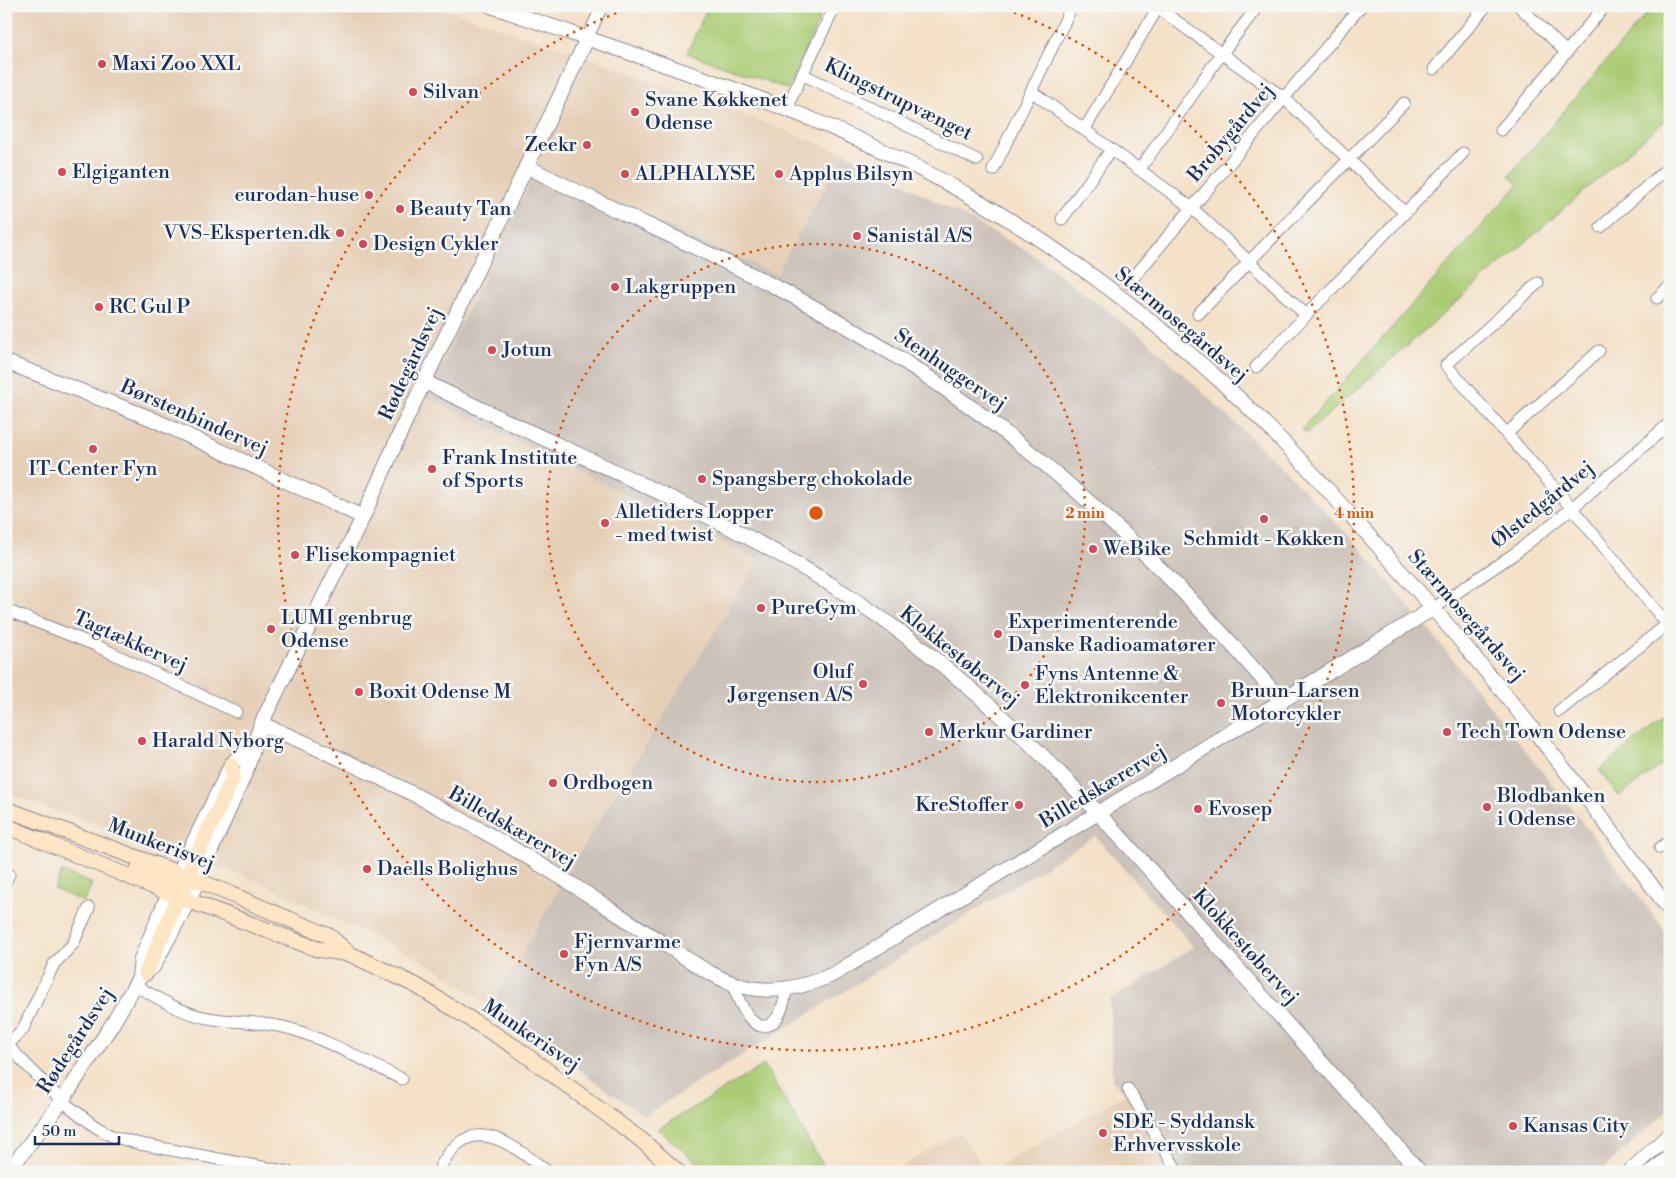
<svg xmlns="http://www.w3.org/2000/svg" width="1676" height="1178" viewBox="0 0 1676 1178" font-family="'Libre Bodoni',serif">
<style>
.built{fill:#e6cfb7}
.industrial{fill:#ccc2b9}
.green{fill:#abcc75;stroke:#637e6a}
.lines{fill:none;stroke-linecap:round;stroke-linejoin:round}
.minor-casing{stroke:#888893;stroke-width:13}
.tertiary-casing{stroke:#888893;stroke-width:16}
.secondary-casing{stroke:#888893;stroke-width:17}
.minor{stroke:#fff;stroke-width:11}
.tertiary{stroke:#fff;stroke-width:14}
.secondary{stroke:#fde5c5;stroke-width:15}
.ring{fill:none;stroke:#de5710;stroke-width:2.5;stroke-dasharray:2.5 5}
.poi-dot{fill:#d1495b;stroke:#f6f6f2;stroke-width:2}
.labels{text-anchor:middle;dominant-baseline:central;stroke-width:5;stroke-linejoin:round;paint-order:stroke}
.poi-label{font-size:20px;fill:#1b2f5e;stroke:#f6f6f2;text-anchor:start}
.street-label{font-size:20px;fill:#1b2f5e;stroke:#f6f6f2}
.centre{fill:#de5710;stroke:#f6f6f2;stroke-width:2.5}
.ring-label{font-size:15px;text-anchor:middle;font-weight:bold;fill:#de5710;stroke:#f6f6f2;stroke-width:5;stroke-linejoin:round;paint-order:stroke}
</style>
<rect width="100%" height="100%" fill="#f6f6f2"/>
<filter id="ink" filterUnits="userSpaceOnUse"><feTurbulence type="fractalNoise" baseFrequency=".02" numOctaves="2"/><feDisplacementMap in="SourceGraphic" scale="10" xChannelSelector="R" yChannelSelector="G"/><feConvolveMatrix kernelMatrix="1 2 1 2 8 2 1 2 1" color-interpolation-filters="sRGB"/></filter>
<filter id="wash" filterUnits="userSpaceOnUse"><feTurbulence type="fractalNoise" baseFrequency=".0096" numOctaves="4" result="noise"/><feDisplacementMap in="SourceGraphic" scale="20" xChannelSelector="R" yChannelSelector="G"/><feGaussianBlur stdDeviation="1.12" result="paint"/><feColorMatrix in="noise" values="0 0 0 0 0 0 0 0 0 0 0 0 0 0 0 0 0 1.4 0 .05"/><feComposite in="paint" operator="in"/></filter>
<g filter="url(#wash)">
<rect width="100%" height="100%" fill="#f4e1c8"/>
<path class="built" d="M 6,6 L 436,6 L 605,63 L 845,153 L 776,274 L 536,168 L 426,397 L 760,560 L 571,867 L 491,1007 L 454,980 L 421,960 L 255,880 L 6,793 Z
M 1126,1094 L 1173,1172 L 988,1172 Z
M 960,1131 L 986,1172 L 893,1172 Z"/>
<path class="industrial" d="M 845,153 L 890,176 L 1032,254 L 1148,341 L 1279,464 L 1356,544 L 1429,630 L 1591,833 L 1670,937 L 1670,1109 L 1599,1172 L 1173,1172 L 1126,1094 L 1112,1080 L 1110,1000 L 1194,947 L 1095,836 L 644,1116 L 491,1007 L 571,867 L 759,560 L 426,397 L 537,168 L 776,274 Z"/>
<path class="green" d="M 708,6 L 796,6 L 820,18 L 788,89 L 687,53 Z
M 1653,6 L 1670,6 L 1670,116 L 1307,433 L 1301,430 L 1518,185 L 1509,176 Z
M 1670,712 L 1670,759 L 1619,796 L 1599,770 Z
M 62,871 L 92,884 L 84,902 L 54,889 Z
M 764,1065 L 827,1172 L 708,1172 L 658,1129 Z"/>
</g>
<g filter="url(#ink)">
<g class="lines">
<g class="minor-casing">
<path id="minor" d="M 1155,6 L 1284,98 L 1405,213
M 1519,6 L 1567,53
M 587,39 L 602,6
M 1434,69 L 1486,6
M 802,74 L 977,160
M 1031,91 L 1192,208 L 1306,315
M 788,108 L 793,94 L 835,6
M 1084,130 L 1159,6
M 1501,130 L 1605,6
M 993,170 L 1072,6
M 1139,170 L 1222,53 L 1258,6
M 1062,219 L 1111,150
M 1601,227 L 1670,166
M 1129,283 L 1361,6
M 1538,283 L 1446,365 L 1572,508 L 1667,624
M 1657,298 L 1670,286
M 1198,314 L 1404,103
M 1256,367 L 1463,153
M 1506,434 L 1599,351
M 1434,608 L 1514,554 L 1572,508 L 1670,423
M 6,610 L 95,645 L 236,712
M 1559,711 L 1670,622
M 1660,848 L 1670,841
M 6,881 L 9,874
M 733,983 C 737,998 755,1045 777,1018 C 783,1010 785,997 787,988
M 135,985 C 159,999 181,1013 208,1018 C 235,1023 263,1021 291,1029 C 326,1039 368,1063 402,1079
M 6,1044 L 62,1101 L 96,1127 L 112,1136 L 140,1144 L 288,1172
M 8,1045 L 23,1029 L 54,964 L 73,944 L 89,908
M 1128,1089 L 1178,1172
M 438,1172 C 467,1109 508,1141 548,1172"/>
</g>
<g class="tertiary-casing">
<path id="tertiary" d="M 491,6 C 657,63 828,112 980,202 C 1070,255 1155,320 1231,391 C 1283,439 1331,493 1378,546 C 1483,662 1579,784 1670,911
M 526,166 C 629,219 738,263 838,321 C 1013,422 1152,547 1282,702
M 6,362 L 150,418 L 363,517
M 425,382 C 560,449 702,505 830,584 C 979,676 1094,806 1208,935 C 1278,1015 1349,1093 1420,1172
M 261,724 C 362,766 462,816 554,873 C 593,897 630,923 669,947 C 694,963 716,980 745,987 C 775,994 807,986 834,974 L 1434,608
M 139,978 L 141,959 L 169,893 L 231,765 L 252,742
M 8,1172 L 62,1101 L 113,1023 L 139,978 L 153,967 L 189,900 L 246,771 L 261,724 L 363,517 L 405,422 L 587,39
M 1629,1172 L 1670,1134
M 1652,1172 L 1670,1156"/>
</g>
<g class="secondary-casing">
<path id="secondary" d="M 6,809 L 197,880 L 329,936 L 350,954 L 417,986 L 515,1047 L 640,1139 L 678,1172
M 6,826 L 169,893 L 317,949 L 350,954
M 138,869 L 183,885 L 196,880
M 186,886 L 187,876 L 233,778 L 231,765
M 146,973 L 183,887"/>
</g>
<use href="#minor" class="minor"/>
<use href="#tertiary" class="tertiary"/>
<use href="#secondary" class="secondary"/>
</g>
</g>
<g class="ring">
<circle cx="816" cy="513" r="269"/>
<path d="M1000 7A538 538 0 1 1 632 7"/>
</g>
<g class="poi-dot">
<circle cx="102" cy="64" r="5"/>
<circle cx="413" cy="92" r="5"/>
<circle cx="635" cy="112" r="5"/>
<circle cx="587" cy="145" r="5"/>
<circle cx="62" cy="172" r="5"/>
<circle cx="625" cy="174" r="5"/>
<circle cx="779" cy="174" r="5"/>
<circle cx="369" cy="195" r="5"/>
<circle cx="400" cy="209" r="5"/>
<circle cx="340" cy="233" r="5"/>
<circle cx="857" cy="236" r="5"/>
<circle cx="363" cy="244" r="5"/>
<circle cx="615" cy="287" r="5"/>
<circle cx="99" cy="307" r="5"/>
<circle cx="492" cy="350" r="5"/>
<circle cx="93" cy="449" r="5"/>
<circle cx="432" cy="469" r="5"/>
<circle cx="702" cy="479" r="5"/>
<circle cx="1264" cy="519" r="5"/>
<circle cx="605" cy="523" r="5"/>
<circle cx="1093" cy="549" r="5"/>
<circle cx="295" cy="555" r="5"/>
<circle cx="761" cy="608" r="5"/>
<circle cx="271" cy="629" r="5"/>
<circle cx="998" cy="634" r="5"/>
<circle cx="863" cy="684" r="5"/>
<circle cx="1025" cy="685" r="5"/>
<circle cx="359" cy="692" r="5"/>
<circle cx="1221" cy="703" r="5"/>
<circle cx="929" cy="732" r="5"/>
<circle cx="1447" cy="732" r="5"/>
<circle cx="142" cy="741" r="5"/>
<circle cx="553" cy="783" r="5"/>
<circle cx="1019" cy="805" r="5"/>
<circle cx="1487" cy="807" r="5"/>
<circle cx="1198" cy="809" r="5"/>
<circle cx="367" cy="869" r="5"/>
<circle cx="564" cy="954" r="5"/>
<circle cx="1513" cy="1126" r="5"/>
<circle cx="1103" cy="1133" r="5"/>
</g>
<g class="labels">
<g class="poi-label">
<text x="112" y="64">Maxi Zoo XXL</text>
<text x="423" y="92">Silvan</text>
<text x="645" y="100">Svane Køkkenet<tspan x="645" dy="23">Odense</tspan></text>
<text x="577" y="145" text-anchor="end">Zeekr</text>
<text x="72" y="172">Elgiganten</text>
<text x="635" y="174">ALPHALYSE</text>
<text x="789" y="174">Applus Bilsyn</text>
<text x="359" y="195" text-anchor="end">eurodan-huse</text>
<text x="410" y="209">Beauty Tan</text>
<text x="330" y="233" text-anchor="end">VVS-Eksperten.dk</text>
<text x="867" y="236">Sanistål A/S</text>
<text x="373" y="244">Design Cykler</text>
<text x="625" y="287">Lakgruppen</text>
<text x="109" y="307">RC Gul P</text>
<text x="502" y="350">Jotun</text>
<text x="442" y="458">Frank Institute<tspan x="442" dy="23">of Sports</tspan></text>
<text x="93" y="469" text-anchor="middle">IT-Center Fyn</text>
<text x="712" y="479">Spangsberg chokolade</text>
<text x="615" y="512">Alletiders Lopper<tspan x="615" dy="23">- med twist</tspan></text>
<text x="1264" y="539" text-anchor="middle">Schmidt - Køkken</text>
<text x="1103" y="549">WeBike</text>
<text x="305" y="555">Flisekompagniet</text>
<text x="771" y="608">PureGym</text>
<text x="281" y="618">LUMI genbrug<tspan x="281" dy="23">Odense</tspan></text>
<text x="1008" y="622">Experimenterende<tspan x="1008" dy="23">Danske Radioamatører</tspan></text>
<text x="853" y="672" text-anchor="end">Oluf<tspan x="853" dy="23">Jørgensen A/S</tspan></text>
<text x="1035" y="674">Fyns Antenne &amp;<tspan x="1035" dy="23">Elektronikcenter</tspan></text>
<text x="1231" y="691">Bruun-Larsen<tspan x="1231" dy="23">Motorcykler</tspan></text>
<text x="369" y="692">Boxit Odense M</text>
<text x="939" y="732">Merkur Gardiner</text>
<text x="1457" y="732">Tech Town Odense</text>
<text x="152" y="741">Harald Nyborg</text>
<text x="563" y="783">Ordbogen</text>
<text x="1497" y="796">Blodbanken<tspan x="1497" dy="23">i Odense</tspan></text>
<text x="1009" y="805" text-anchor="end">KreStoffer</text>
<text x="1208" y="809">Evosep</text>
<text x="377" y="869">Daells Bolighus</text>
<text x="574" y="942">Fjernvarme<tspan x="574" dy="23">Fyn A/S</tspan></text>
<text x="1113" y="1122">SDE - Syddansk<tspan x="1113" dy="23">Erhvervsskole</tspan></text>
<text x="1523" y="1126">Kansas City</text>
</g>
<g class="street-label">
<text transform="translate(898 100) rotate(26)">Klingstrupvænget</text>
<text transform="translate(1231 133) rotate(-50)">Brobygårdvej</text>
<text transform="translate(1181 325) rotate(40)">Stærmosegårdsvej</text>
<text transform="translate(411 364) rotate(-65)">Rødegårdsvej</text>
<text transform="translate(950 370) rotate(34)">Stenhuggervej</text>
<text transform="translate(194 418) rotate(24)">Børstenbindervej</text>
<text transform="translate(1543 505) rotate(-39)">Ølstedgårdvej</text>
<text transform="translate(1466 616) rotate(49)">Stærmosegårdsvej</text>
<text transform="translate(130 642) rotate(24)">Tagtækkervej</text>
<text transform="translate(959 657) rotate(39)">Klokkestøbervej</text>
<text transform="translate(1103 787) rotate(-31)">Billedskærervej</text>
<text transform="translate(512 828) rotate(30)">Billedskærervej</text>
<text transform="translate(161 845) rotate(21)">Munkerisvej</text>
<text transform="translate(1245 947) rotate(48)">Klokkestøbervej</text>
<text transform="translate(531 1036) rotate(34)">Munkerisvej</text>
<text transform="translate(76 1041) rotate(-57)">Rødegårdsvej</text>
</g>
</g>
<circle cx="816" cy="513" r="8" class="centre"/>
<g class="ring-label">
<text x="1085" y="518">2 min</text>
<text x="1354" y="518">4 min</text>
</g>
<rect width="1676" height="1178" fill="none" stroke="#f6f6f2" stroke-width="25"/>
<path d="M35 1136v8h84v-8" fill="none" stroke="#1b2f5e" stroke-width="2.5"/>
<text x="42" y="1136" font-size="15" fill="#1b2f5e" stroke="#f6f6f2" stroke-width="4" paint-order="stroke">50 m</text>
</svg>
